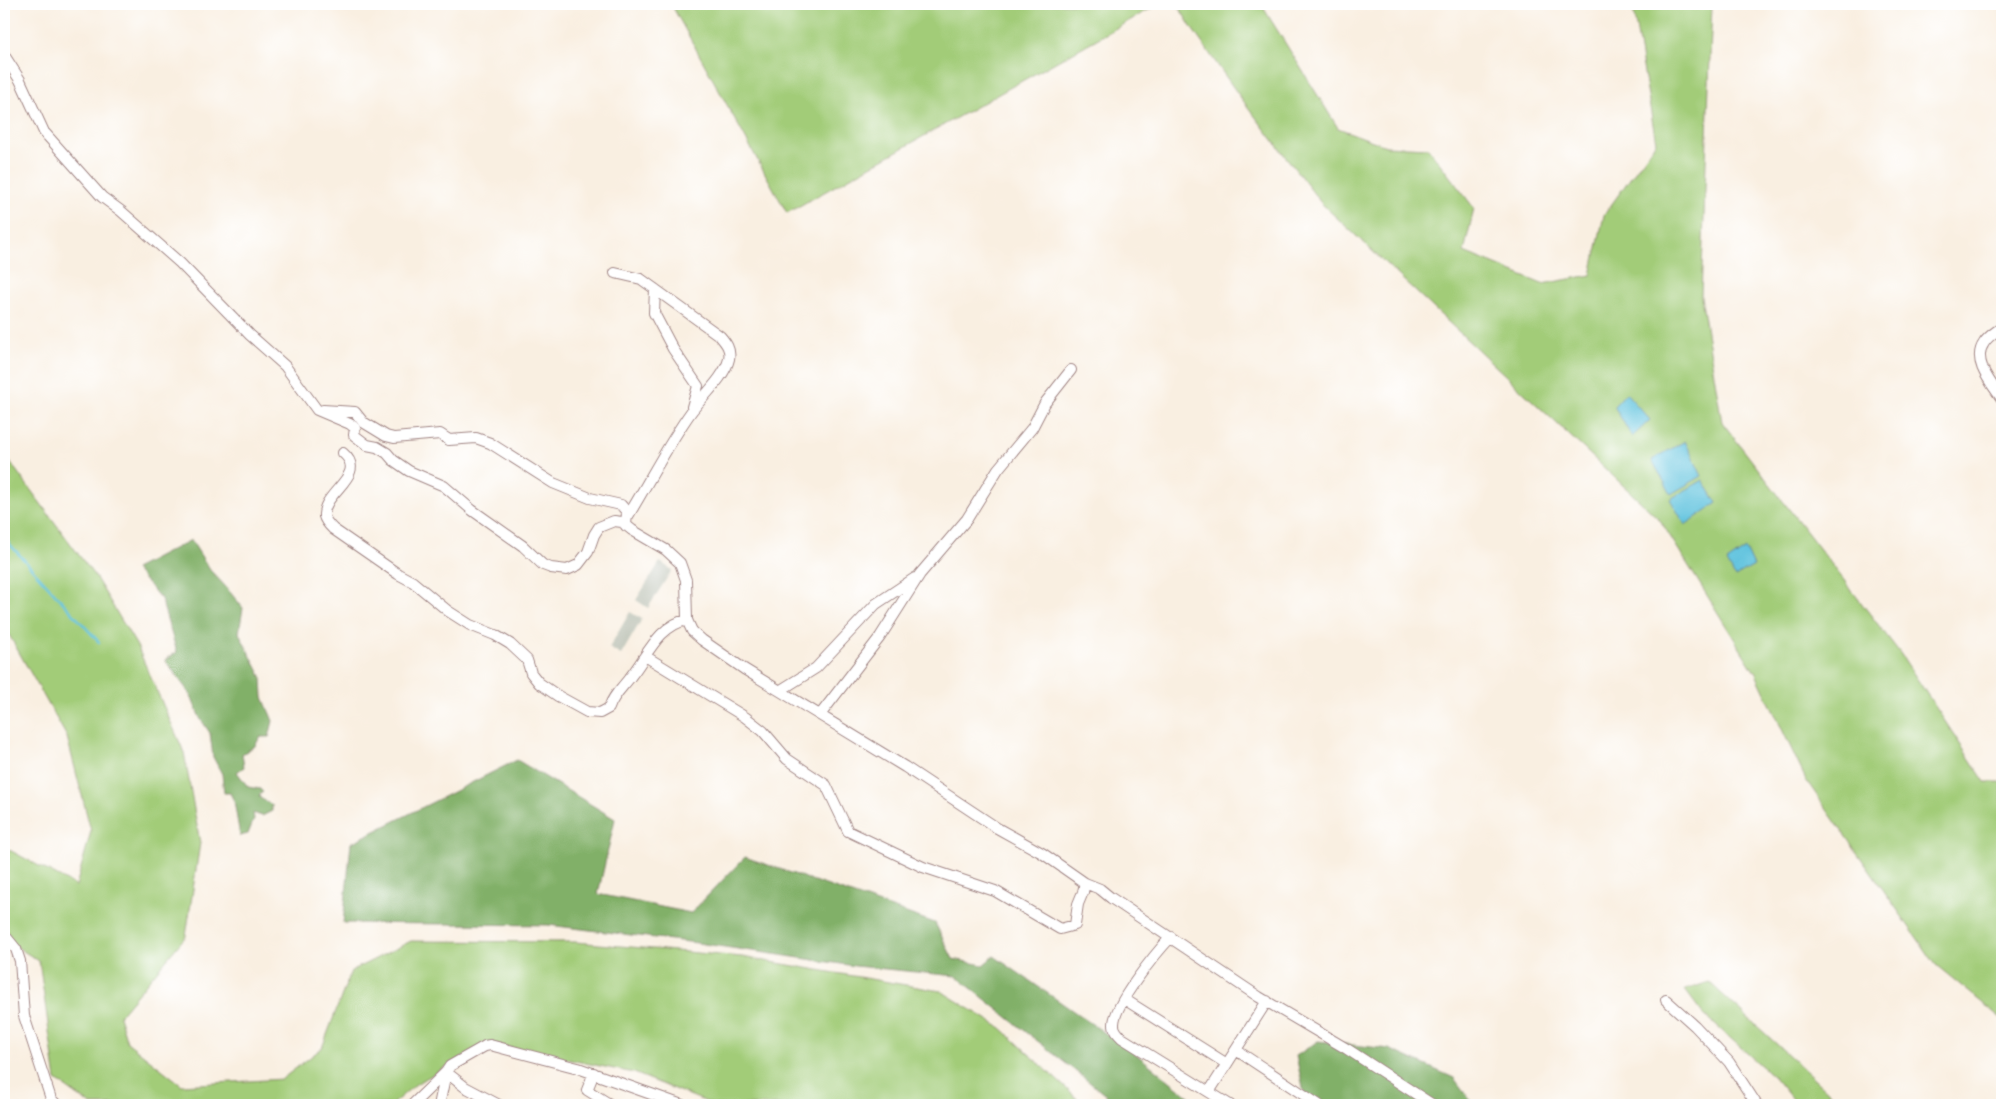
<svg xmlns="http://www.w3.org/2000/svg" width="2006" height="1109" viewBox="0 0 2006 1109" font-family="'Comic Neue',sans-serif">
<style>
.industrial{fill:#c1c6ba}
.green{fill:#a2cc78;stroke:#767652}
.forest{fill:#81b068;stroke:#66684a}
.water{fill:#60c3de;stroke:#557184}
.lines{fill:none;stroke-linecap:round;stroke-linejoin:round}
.stream{stroke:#60c3de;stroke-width:2.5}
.minor-casing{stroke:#a28786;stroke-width:12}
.minor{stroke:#fff;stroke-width:10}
</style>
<rect width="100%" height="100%" fill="#fff"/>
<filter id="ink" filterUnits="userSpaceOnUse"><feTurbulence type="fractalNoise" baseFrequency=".02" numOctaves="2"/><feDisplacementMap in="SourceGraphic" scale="10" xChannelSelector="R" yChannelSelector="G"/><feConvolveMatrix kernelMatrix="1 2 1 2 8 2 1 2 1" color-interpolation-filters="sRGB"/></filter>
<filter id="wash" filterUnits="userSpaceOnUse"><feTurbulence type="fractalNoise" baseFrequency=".0096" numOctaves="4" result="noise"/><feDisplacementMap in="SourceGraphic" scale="20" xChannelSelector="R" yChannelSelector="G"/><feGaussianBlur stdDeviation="1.12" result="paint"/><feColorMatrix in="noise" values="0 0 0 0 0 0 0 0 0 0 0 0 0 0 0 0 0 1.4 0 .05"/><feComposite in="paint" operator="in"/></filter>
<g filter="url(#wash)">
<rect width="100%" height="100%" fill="#f9efe1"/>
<path class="industrial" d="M 660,562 L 672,570 L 648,608 L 636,600 Z
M 630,612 L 642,619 L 621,655 L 609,648 Z"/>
<path class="green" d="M 671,4 L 1159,4 L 787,213 Z
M 1177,4 L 1261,4 L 1338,128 L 1386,146 L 1428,148 L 1474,208 L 1464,252 L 1542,284 L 1591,275 L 1604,215 L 1656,142 L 1632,4 L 1712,4 L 1701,297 L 1722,422 L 1900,653 L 1985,782 L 2002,782 L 2002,1019 L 1936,965 L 1806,780 L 1756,674 L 1660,520 L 1321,203 L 1238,94 L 1193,30 Z
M 4,454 L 96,578 L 137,646 L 184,752 L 200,843 L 186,936 L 119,1016 L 127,1042 L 182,1085 L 282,1079 L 322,1048 L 351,971 L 411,941 L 576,942 L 742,957 L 941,991 L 1001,1028 L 1084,1105 L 714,1105 L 634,1073 L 488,1043 L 416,1084 L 391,1105 L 91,1105 L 56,1080 L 39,961 L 4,939 L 4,847 L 76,886 L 91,831 L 67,737 L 4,626 Z
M 1709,982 L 1843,1105 L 1797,1105 L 1774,1077 L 1703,1014 L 1685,990 Z"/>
<path class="forest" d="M 191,540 L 210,570 L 225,586 L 243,608 L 239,633 L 262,678 L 263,697 L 273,721 L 269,737 L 260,737 L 255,746 L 242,754 L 244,767 L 237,772 L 248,787 L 260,789 L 263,792 L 259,795 L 260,798 L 272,805 L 272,811 L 262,816 L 253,813 L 254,819 L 248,834 L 240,836 L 234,801 L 230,793 L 224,793 L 222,774 L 213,757 L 210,733 L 200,718 L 190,694 L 165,660 L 177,652 L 161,599 L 135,569 Z
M 517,760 L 615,819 L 598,894 L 691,913 L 745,857 L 935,923 L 953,959 L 983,965 L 994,956 L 1141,1058 L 1200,1105 L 1118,1105 L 956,976 L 855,966 L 697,943 L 548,925 L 343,923 L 351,843 Z
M 1318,1041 L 1389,1049 L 1454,1078 L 1474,1105 L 1296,1105 L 1305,1097 L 1296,1056 Z"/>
<path class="water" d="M 1626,393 L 1650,420 L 1632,437 L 1614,406 Z
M 1685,441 L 1702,476 L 1671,494 L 1652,460 Z
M 1703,480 L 1717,503 L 1685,525 L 1670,499 Z
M 1746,549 L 1754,566 L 1735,577 L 1727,562 Z"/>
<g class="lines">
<path class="stream" d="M 4,538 L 99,642"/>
</g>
</g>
<g filter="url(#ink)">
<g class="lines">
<g class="minor-casing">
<path id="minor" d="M 4,55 L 20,80 L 44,132 L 102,197 L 121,211 L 180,263 L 250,335 L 285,366 L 317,410 L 350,424 L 355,428 L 354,435 L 367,445 L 377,447 L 387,453 L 393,460 L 409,471 L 444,486 L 472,510 L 523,546 L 543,565 L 551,568 L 567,570 L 578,565 L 588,552 L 594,535 L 599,527 L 614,521 L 622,522 L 632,530 L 666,550 L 680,563 L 686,580 L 687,620 L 692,631 L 702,640 L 744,669 L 905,767 L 997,828 L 1042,853 L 1085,883 L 1100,889 L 1111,898 L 1259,997 L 1347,1049 L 1433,1105
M 615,273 L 641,279 L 720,336 C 726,343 731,349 729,359 C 725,377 702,397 691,412 C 668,444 649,482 628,516
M 655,289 L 654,313 L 673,349 L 698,386 L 692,407
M 2002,327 C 1996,332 1988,336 1984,343 C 1971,361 1992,384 2002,399
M 323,410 L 355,412 L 363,422 L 386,436 L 394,438 L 440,434 L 449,440 L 476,438 L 490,443 L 553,483 L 590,498 L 621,505 L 627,512 L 626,526
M 343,453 C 369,475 322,492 324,516 C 325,521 330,526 333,529 L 398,574 L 413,582 L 448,611 L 470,625 L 495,635 L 510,644 L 527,660 L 531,673 L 539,683 L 558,696 L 587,712 L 600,713 L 609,708 C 613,695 623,687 631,676 C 647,656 659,625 687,620
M 645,656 L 745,717 L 763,731 L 787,759 L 826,785 L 848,831 L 923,867 L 995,891 L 1060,929 L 1075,925 L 1078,904 L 1083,892 L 1085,883
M 781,690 L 816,668 L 876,604 L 915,578
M 820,715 L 880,637 L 920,574 L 967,519 L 998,469 L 1032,428 L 1045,403 L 1071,370
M 4,937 L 7,938 L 16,949 L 20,961 L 24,1016 L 51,1099 L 57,1105
M 1171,937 C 1157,952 1113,1005 1114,1025 C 1114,1030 1118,1034 1122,1038 L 1230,1105
M 1124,999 L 1227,1064
M 1666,1000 L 1695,1026 L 1729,1062 L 1757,1105
M 1236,1050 L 1319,1105
M 594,1073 L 587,1090 L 611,1105
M 1209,1092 L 1267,1001
M 412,1105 L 446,1072 L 450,1066 L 485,1046 L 490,1045 L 578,1068 L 682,1105
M 442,1105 L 440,1101 L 446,1072 L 465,1087 L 499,1105"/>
</g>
<use href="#minor" class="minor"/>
</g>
</g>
<rect width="2006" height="1109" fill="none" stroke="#fff" stroke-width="20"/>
</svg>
